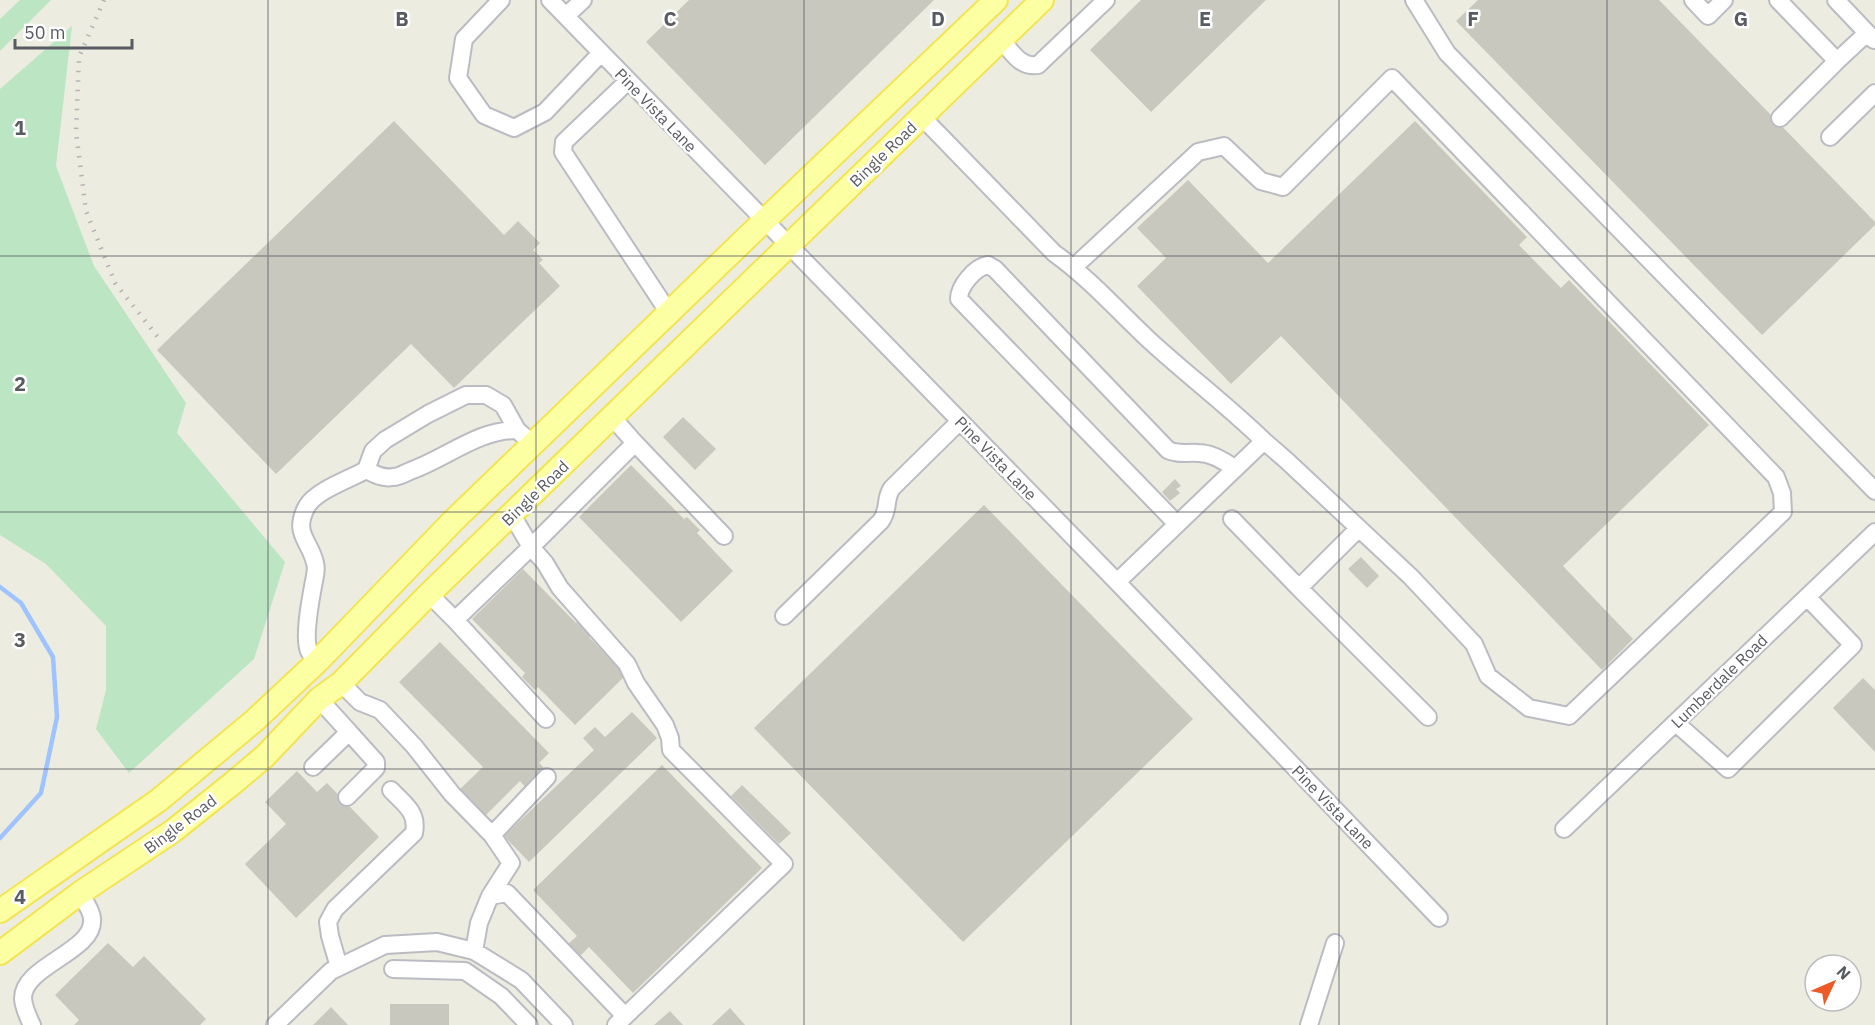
<svg xmlns="http://www.w3.org/2000/svg" width="1875" height="1025" viewBox="0 0 1875 1025" font-family="'IBM Plex Sans',sans-serif">
<style>
.green{fill:#bce5c3}
.lines{fill:none;stroke-linecap:round;stroke-linejoin:round}
.stream{stroke:#9ec3ff;stroke-width:4.5}
.building{fill:#c9c8bf}
.minor-casing{stroke:#bbbcc3;stroke-width:20}
.major-casing{stroke:#f3e452;stroke-width:26}
.minor{stroke:#fff;stroke-width:16}
.major{stroke:#fdffa3;stroke-width:22}
.rail{stroke:#b4b4b5;stroke-width:4.5;stroke-dasharray:1.5 8;stroke-linecap:butt}
.grid{fill:none;stroke:#595b62;stroke-width:1.5;stroke-opacity:0.55}
.labels{text-anchor:middle;dominant-baseline:central;stroke-width:5;stroke-linejoin:round;paint-order:stroke}
.street-label{font-size:16px;fill:#595b62;stroke:#fff}
.grid-label{font-size:20px;text-anchor:middle;font-weight:bold;fill:#595b62;stroke:#fff;stroke-width:5;stroke-linejoin:round;paint-order:stroke}
</style>
<rect width="100%" height="100%" fill="#edece0"/>
<path class="green" d="M 20,0 L 51,0 L 0,51 L 0,19 Z
M 72,26 L 56,166 L 94,266 L 186,403 L 177,433 L 285,562 L 254,659 L 129,773 L 96,729 L 106,690 L 106,626 L 46,564 L 0,535 L 0,89 Z"/>
<g class="lines">
<path class="stream" d="M 0,587 L 21,603 L 53,657 L 57,717 L 41,793 L 0,838"/>
</g>
<path class="building" d="M 689,0 L 934,0 L 765,165 L 646,42 Z
M 1141,0 L 1266,0 L 1151,112 L 1090,50 Z
M 1478,0 L 1659,0 L 1875,222 L 1875,225 L 1762,335 L 1456,21 Z
M 394,121 L 504,235 L 518,221 L 540,243 L 533,250 L 543,260 L 539,263 L 560,286 L 454,388 L 411,344 L 276,474 L 157,350 Z
M 1415,121 L 1527,237 L 1519,245 L 1561,288 L 1569,280 L 1709,425 L 1563,566 L 1633,639 L 1602,670 L 1281,336 L 1231,384 L 1137,286 L 1166,258 L 1137,228 L 1188,180 L 1268,263 Z
M 683,417 L 716,449 L 695,470 L 663,437 Z
M 631,465 L 684,519 L 687,517 L 700,530 L 697,533 L 733,571 L 681,622 L 579,517 Z
M 1175,479 L 1181,486 L 1176,489 L 1180,493 L 1170,501 L 1162,492 Z
M 984,505 L 1193,719 L 963,942 L 754,728 Z
M 1361,557 L 1379,576 L 1367,588 L 1348,569 Z
M 523,569 L 576,623 L 579,620 L 592,634 L 589,637 L 626,675 L 575,725 L 538,687 L 535,690 L 522,677 L 525,673 L 472,619 Z
M 440,642 L 549,753 L 539,763 L 547,771 L 528,790 L 520,781 L 485,816 L 459,790 L 483,767 L 399,682 Z
M 1863,678 L 1875,690 L 1875,752 L 1833,708 Z
M 632,712 L 657,738 L 529,862 L 504,836 L 594,750 L 583,738 L 595,727 L 605,737 Z
M 662,765 L 762,868 L 633,993 L 589,947 L 577,959 L 565,947 L 577,936 L 533,890 Z
M 297,771 L 317,792 L 327,783 L 379,837 L 296,918 L 245,864 L 286,824 L 265,802 Z
M 742,785 L 791,833 L 779,844 L 731,796 Z
M 108,943 L 133,967 L 144,956 L 206,1019 L 200,1025 L 74,1025 L 79,1020 L 55,995 Z
M 390,1004 L 449,1004 L 449,1025 L 390,1025 Z
M 331,1007 L 348,1025 L 313,1025 Z
M 730,1008 L 745,1025 L 712,1025 Z
M 670,1011 L 683,1025 L 654,1025 Z"/>
<g class="lines">
<g class="minor-casing">
<path id="minor" d="M 501,0 L 464,39 L 458,78 L 484,115 L 514,128 L 545,112 L 601,53
M 550,0 L 1117,582 L 1439,918
M 1414,0 L 1447,53 L 1875,491
M 1693,0 L 1708,16 L 1724,0
M 1778,0 L 1837,61 L 1867,33
M 1836,0 L 1874,40
M 566,16 L 583,0
M 1001,39 C 1011,51 1020,68 1038,65 L 1106,0
M 628,81 L 564,142 L 563,152 L 669,313
M 922,117 L 1054,253 C 1089,278 1118,311 1149,340 C 1187,375 1227,405 1264,441 L 1117,582
M 1780,118 L 1837,61
M 1830,137 L 1875,93
M 1074,267 L 1198,152 L 1224,146 L 1261,181 L 1283,187 L 1392,78 L 1776,477 L 1782,493 L 1783,512 L 1569,716 L 1529,708 L 1488,676 L 1474,644 L 1411,577 L 1286,460 L 1264,441
M 613,418 L 635,443
M 366,470 L 373,451 L 385,440 L 428,414 L 466,395 L 486,395 L 503,405 L 517,430
M 512,515 L 531,547 L 545,563 L 560,588 L 627,664 L 636,683 L 665,725 L 670,738 L 671,750 L 784,864 L 616,1025
M 1232,519 L 1299,588
M 1177,524 L 959,299 C 959,286 975,267 988,265 L 995,269 L 1168,450 C 1178,455 1187,452 1198,453 C 1212,453 1223,461 1235,468
M 1359,528 L 1299,588 L 1428,717
M 429,594 L 455,620
M 784,616 L 881,521 C 890,508 884,499 892,488 L 960,421
M 318,661 C 315,658 311,655 309,651 C 303,637 311,597 314,581 C 315,576 317,569 315,563 C 310,540 292,534 307,506 C 317,490 350,479 366,470 C 375,474 383,479 393,477 C 399,477 405,473 410,471 C 447,458 477,430 517,430 L 534,445
M 341,683 L 360,702 L 380,710 L 414,746 L 452,794 L 492,835 L 511,863 L 490,896 L 479,923 L 474,951
M 546,719 L 455,620 L 531,547 L 635,443 L 724,536
M 1676,723 L 1728,769 L 1853,645 L 1807,597
M 313,767 L 349,732 L 319,699
M 347,797 L 376,768 L 376,762 L 349,732
M 1564,829 L 1875,532
M 492,835 L 547,777
M 490,896 L 507,893 L 625,1016
M 339,967 L 330,936 L 328,922 L 335,909 L 414,833 C 418,812 405,805 391,790
M 393,969 L 465,971 L 501,996 L 529,1025
M 32,1025 C 28,1017 24,1008 23,999 C 22,965 96,952 92,918 C 91,909 84,901 80,893
M 275,1025 L 331,971 L 385,945 L 437,942 L 474,951 L 521,980 L 564,1025
M 1309,1025 L 1335,943"/>
</g>
<g class="major-casing">
<path id="major" d="M 0,911 L 159,800 L 254,721 L 318,661 L 453,521 L 765,220 L 996,0
M 0,953 L 80,893 L 173,831 L 233,783 L 265,756 L 319,699 L 341,683 L 429,594 L 1042,0"/>
</g>
<use href="#minor" class="minor"/>
<use href="#major" class="major"/>
<path class="rail" d="M 104,0 L 79,57 L 76,132 L 86,211 L 115,283 L 161,341"/>
</g>
<path class="grid" d="M 268,0 L 268,1025M 536,0 L 536,1025M 804,0 L 804,1025M 1071,0 L 1071,1025M 1339,0 L 1339,1025M 1607,0 L 1607,1025M 0,256 L 1875,256M 0,512 L 1875,512M 0,769 L 1875,769"/>
<g class="labels">
<g class="street-label">
<text transform="translate(656 110) rotate(46)">Pine Vista Lane</text>
<text transform="translate(883 154) rotate(-44)">Bingle Road</text>
<text transform="translate(996 458) rotate(46)">Pine Vista Lane</text>
<text transform="translate(535 493) rotate(-44)">Bingle Road</text>
<text transform="translate(1719 681) rotate(-44)">Lumberdale Road</text>
<text transform="translate(1333 807) rotate(46)">Pine Vista Lane</text>
<text transform="translate(180 824) rotate(-37)">Bingle Road</text>
</g>
</g>
<g class="grid-label">
<text x="402" y="26">B</text>
<text x="670" y="26">C</text>
<text x="938" y="26">D</text>
<text x="1205" y="26">E</text>
<text x="1473" y="26">F</text>
<text x="1741" y="26">G</text>
<text x="20" y="135">1</text>
<text x="20" y="391">2</text>
<text x="20" y="647">3</text>
<text x="20" y="904">4</text>
</g>
<g transform="translate(1833 983) rotate(46)"><circle r="28" fill="#ffffff" stroke="#bdbdc0" stroke-width="1.5"/>
<path d="M0-4.5L10 22L0 15L-10 22Z" fill="#ec5b27"/>
<text y="-9" font-size="16" font-weight="bold" text-anchor="middle" fill="#595b62">N</text>
</g>
<path d="M15 39v9h117v-9" fill="none" stroke="#595b62" stroke-width="3"/>
<text x="24" y="39" font-size="18" fill="#595b62" stroke="#ffffff" stroke-width="4.5" paint-order="stroke">50 m</text>
</svg>
